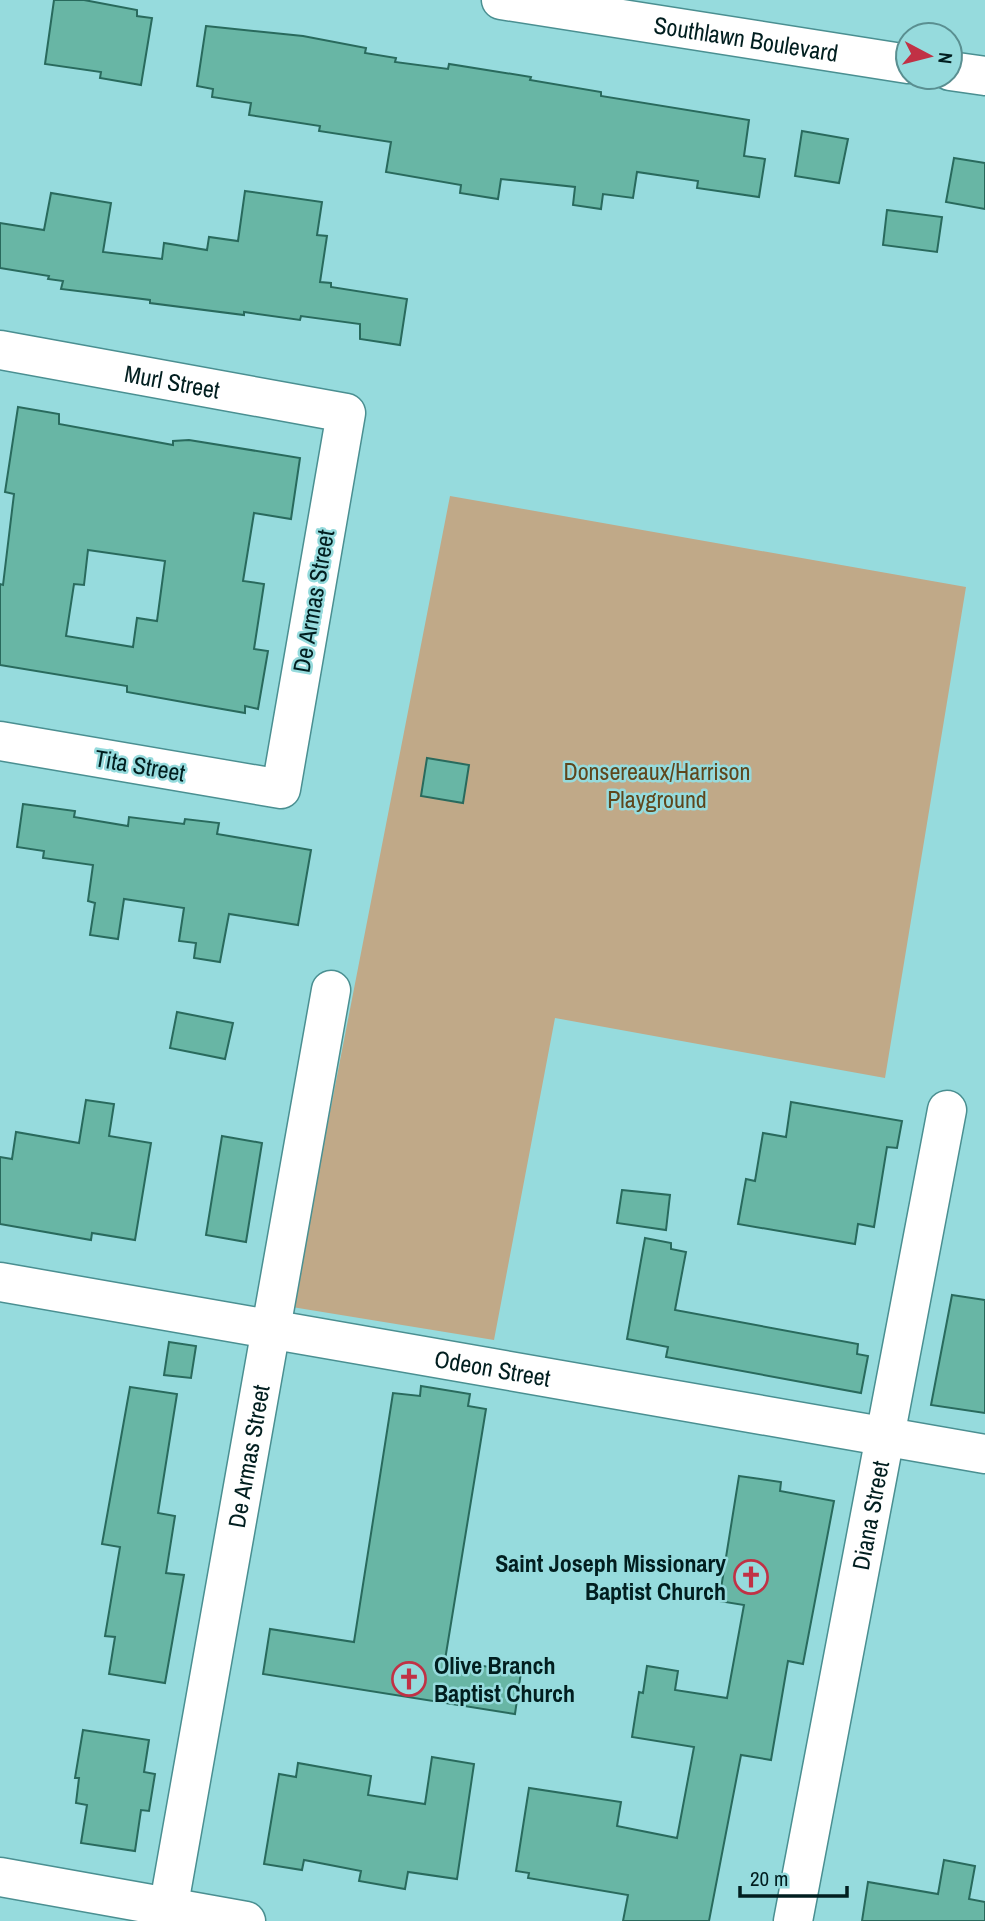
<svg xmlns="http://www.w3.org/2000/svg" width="985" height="1921" viewBox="0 0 985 1921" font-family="'Archivo Narrow',sans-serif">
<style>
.green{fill:#c0a988}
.building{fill:#68b6a5;stroke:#296a5d;stroke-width:2;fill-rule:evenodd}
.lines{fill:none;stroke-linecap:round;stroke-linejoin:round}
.street-casing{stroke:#4a8f91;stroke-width:41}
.secondary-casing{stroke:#4a8f91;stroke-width:41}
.street{stroke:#fff;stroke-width:38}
.secondary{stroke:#fff;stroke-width:38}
.labels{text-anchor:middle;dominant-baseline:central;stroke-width:5;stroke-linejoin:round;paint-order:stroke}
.street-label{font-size:24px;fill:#011e1f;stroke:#96dbdd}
.park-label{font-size:24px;fill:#5f461c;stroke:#96dbdd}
.poi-label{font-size:24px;font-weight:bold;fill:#011e1f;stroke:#96dbdd;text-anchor:end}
</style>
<rect width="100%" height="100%" fill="#96dbdd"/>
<path class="green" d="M 450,496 L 966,587 L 885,1078 L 555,1018 L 494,1340 L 292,1307 Z"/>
<path class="building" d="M 54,0 L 84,0 L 137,10 L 137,16 L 152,18 L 141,85 L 100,78 L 101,72 L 45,64 Z
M 206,26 L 303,36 L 366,48 L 365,53 L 396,58 L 395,62 L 448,69 L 449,64 L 531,77 L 530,80 L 601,92 L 601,96 L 749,120 L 744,156 L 765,159 L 759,197 L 697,188 L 698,181 L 637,172 L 633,198 L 603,194 L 601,209 L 573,205 L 575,187 L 501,179 L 498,199 L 460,193 L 461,185 L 386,172 L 391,142 L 319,131 L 320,126 L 249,115 L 251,103 L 212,97 L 213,89 L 197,86 Z
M 802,131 L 848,139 L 839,183 L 795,176 Z
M 954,158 L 985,163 L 985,209 L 946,202 Z
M 245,191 L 322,202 L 317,235 L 327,236 L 320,282 L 331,283 L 331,287 L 407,299 L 400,345 L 360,339 L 360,324 L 301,316 L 300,320 L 244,312 L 244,315 L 150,303 L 150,300 L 61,289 L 63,281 L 48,279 L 49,276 L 0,268 L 0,223 L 44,230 L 51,193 L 111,203 L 103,252 L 162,259 L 164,243 L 207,250 L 209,237 L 238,241 Z
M 887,210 L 942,217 L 937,252 L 883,245 Z
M 18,407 L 59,414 L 59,424 L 119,435 L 173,445 L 173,441 L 189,440 L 300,458 L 291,519 L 254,513 L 243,581 L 264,584 L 254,649 L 268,651 L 258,709 L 245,706 L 245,713 L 205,706 L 127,692 L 127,686 L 0,665 L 0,584 L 3,585 L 14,494 L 5,492 ZM 88,550 L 165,561 L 157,621 L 137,618 L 133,647 L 66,636 L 74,584 L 84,585 Z
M 427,758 L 469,765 L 463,803 L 421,796 Z
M 23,804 L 75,811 L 74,817 L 128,826 L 129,817 L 184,824 L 185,819 L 219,823 L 217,834 L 311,850 L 298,925 L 229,914 L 220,962 L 194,958 L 196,943 L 179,941 L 184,908 L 124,899 L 118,939 L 90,935 L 95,903 L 88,901 L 93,865 L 43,858 L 44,851 L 17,847 Z
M 177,1012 L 233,1023 L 225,1059 L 170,1048 Z
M 86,1100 L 114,1104 L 109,1136 L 151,1143 L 135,1240 L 92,1233 L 91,1240 L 0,1224 L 0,1157 L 12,1159 L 16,1132 L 79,1143 Z
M 791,1102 L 902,1121 L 897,1148 L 887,1147 L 874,1227 L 858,1224 L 855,1244 L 738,1224 L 746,1179 L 755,1181 L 763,1133 L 786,1137 Z
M 222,1136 L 262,1143 L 246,1242 L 206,1235 Z
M 622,1190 L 670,1195 L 666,1230 L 617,1223 Z
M 645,1238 L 671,1243 L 671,1249 L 686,1252 L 675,1310 L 858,1344 L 857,1354 L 868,1356 L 861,1393 L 666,1357 L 668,1347 L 627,1339 Z
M 952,1295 L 985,1300 L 985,1413 L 931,1405 Z
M 169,1342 L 196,1346 L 191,1378 L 164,1375 Z
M 421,1386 L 470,1394 L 468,1406 L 486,1409 L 445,1660 L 521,1672 L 515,1714 L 263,1674 L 270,1629 L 354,1642 L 393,1393 L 420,1396 Z
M 130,1387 L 177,1394 L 158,1513 L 175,1516 L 166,1573 L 184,1575 L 165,1683 L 109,1674 L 115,1637 L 105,1636 L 120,1547 L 102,1544 Z
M 739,1476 L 781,1482 L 780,1491 L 834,1501 L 803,1664 L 788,1661 L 771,1760 L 741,1755 L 709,1921 L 623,1921 L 628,1895 L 528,1878 L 529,1873 L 516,1871 L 529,1788 L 621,1802 L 617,1826 L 677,1838 L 694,1747 L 632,1737 L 639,1692 L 643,1693 L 647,1666 L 678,1671 L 675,1690 L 727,1698 L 744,1605 L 719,1601 Z
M 83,1730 L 149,1740 L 144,1772 L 155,1774 L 149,1811 L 141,1810 L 135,1851 L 81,1843 L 87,1805 L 76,1803 L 79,1778 L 75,1778 Z
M 432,1757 L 474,1764 L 457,1879 L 408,1872 L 405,1889 L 359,1881 L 361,1871 L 304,1860 L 302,1870 L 264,1864 L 279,1774 L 296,1777 L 298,1763 L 371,1776 L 368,1795 L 425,1804 Z
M 944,1860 L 975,1866 L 969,1899 L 985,1902 L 985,1921 L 862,1921 L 868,1882 L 938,1894 Z"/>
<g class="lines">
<g class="street-casing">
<g id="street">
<path id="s1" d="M 501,0 L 908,64"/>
<path d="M 950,71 L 985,76"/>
<path id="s2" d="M 0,350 L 346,413 L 281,789 L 0,741"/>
<path d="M 0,1877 L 246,1921"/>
<path id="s3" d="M 166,1921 L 331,990"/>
<path id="s4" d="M 793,1921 L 947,1110"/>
</g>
</g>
<g class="secondary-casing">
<g id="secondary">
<path id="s5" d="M 0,1282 L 985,1454"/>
</g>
</g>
<use href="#street" class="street"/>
<use href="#secondary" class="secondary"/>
</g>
<defs>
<g id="church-ring" transform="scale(1.75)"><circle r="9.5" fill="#96dbdd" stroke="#c13145" stroke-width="1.5"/><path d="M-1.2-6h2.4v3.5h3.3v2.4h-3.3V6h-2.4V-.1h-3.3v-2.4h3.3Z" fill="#c13145"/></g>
</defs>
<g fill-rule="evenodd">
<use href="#church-ring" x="751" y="1577"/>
<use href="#church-ring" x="409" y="1679"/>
</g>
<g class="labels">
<g class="street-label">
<text stroke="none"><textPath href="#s1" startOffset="248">Southlawn Boulevard</textPath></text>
<text stroke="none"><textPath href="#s2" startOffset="175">Murl Street</textPath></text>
<text transform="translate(313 601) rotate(-80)">De Armas Street</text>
<text transform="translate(140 765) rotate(10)">Tita Street</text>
<text stroke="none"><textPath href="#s5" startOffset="500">Odeon Street</textPath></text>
<text stroke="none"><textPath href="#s3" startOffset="472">De Armas Street</textPath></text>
<text stroke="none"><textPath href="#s4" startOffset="413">Diana Street</textPath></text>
</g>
<g class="park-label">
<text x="657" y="771">Donsereaux/Harrison<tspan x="657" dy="28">Playground</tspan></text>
</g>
<g class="poi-label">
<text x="726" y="1563">Saint Joseph Missionary<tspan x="726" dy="28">Baptist Church</tspan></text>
<text x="434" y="1665" text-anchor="start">Olive Branch<tspan x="434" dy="28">Baptist Church</tspan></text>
</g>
</g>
<g transform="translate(929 56) rotate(97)"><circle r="33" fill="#96dbdd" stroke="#5a8f91" stroke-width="2"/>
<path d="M0-5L12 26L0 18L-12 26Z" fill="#c13145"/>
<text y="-10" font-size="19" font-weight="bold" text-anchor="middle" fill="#011e1f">N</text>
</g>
<path d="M740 1886v10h107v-10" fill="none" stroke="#011e1f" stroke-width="3.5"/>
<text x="750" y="1886" font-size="21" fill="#011e1f" stroke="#96dbdd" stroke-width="5" paint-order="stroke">20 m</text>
</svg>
